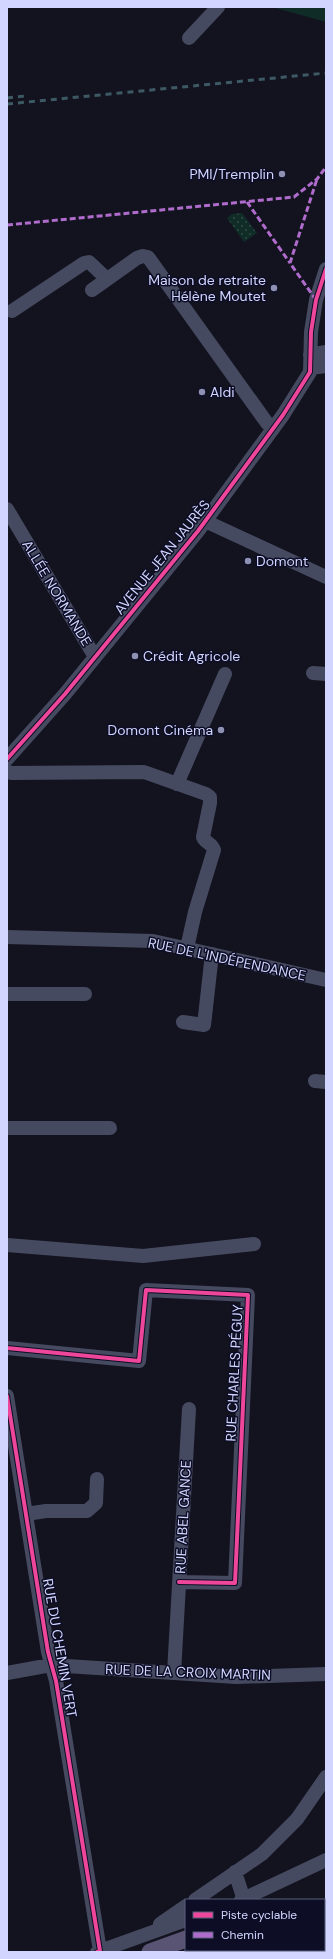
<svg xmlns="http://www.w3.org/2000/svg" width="333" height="1959" viewBox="0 0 333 1959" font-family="'DM Sans',sans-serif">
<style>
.park{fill:url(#park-dots)}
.garden{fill:#102c27}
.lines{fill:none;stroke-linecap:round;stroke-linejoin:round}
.minor{stroke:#464a61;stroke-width:14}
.major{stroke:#5a5474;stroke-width:17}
.rail{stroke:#3d5964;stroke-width:3;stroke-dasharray:6 5;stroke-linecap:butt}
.quiet{stroke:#b06ccc;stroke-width:3;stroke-dasharray:6 3;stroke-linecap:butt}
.cycleway-casing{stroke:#0d0e25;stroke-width:6}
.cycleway{stroke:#ed469a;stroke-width:4}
.poi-dot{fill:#8e91b1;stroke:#0d0e25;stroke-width:1.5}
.labels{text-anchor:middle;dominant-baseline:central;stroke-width:3;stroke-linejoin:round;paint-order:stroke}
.poi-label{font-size:14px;fill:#d1d5ff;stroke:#0d0e25;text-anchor:end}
.street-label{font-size:14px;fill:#d1d5ff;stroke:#0d0e25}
</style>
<defs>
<pattern id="park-dots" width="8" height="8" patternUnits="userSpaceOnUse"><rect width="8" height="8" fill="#102c27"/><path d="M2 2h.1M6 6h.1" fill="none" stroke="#324a47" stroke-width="1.8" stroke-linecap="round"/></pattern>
</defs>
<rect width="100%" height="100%" fill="#13131f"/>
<path class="park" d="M 242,213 L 257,233 L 244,242 L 227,218 L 232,214 Z"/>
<path class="garden" d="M 272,7 L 326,7 L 326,22 Z"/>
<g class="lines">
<path class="minor" d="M 189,38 L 218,7
M 92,290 L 137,258 L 143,256 L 148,257 L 267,423 L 273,429
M 12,311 L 84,263 L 89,262 L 107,279
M 310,355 L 326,352
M 310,368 L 326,366
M 7,509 L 95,657
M 205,521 L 326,577
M 313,673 L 326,674
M 7,759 L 65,694 L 198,531 L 283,415 L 310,372 L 311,332 L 316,300 L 326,269
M 7,771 L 11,773 L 144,772 L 206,794 L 210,797 L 210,803 L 203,837 C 205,843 212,843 214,850 L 195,912 L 187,948
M 177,784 L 225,674
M 7,937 L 153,941 L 326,980
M 7,994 L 85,994
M 183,1022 L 204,1025 L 212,954
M 315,1081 L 326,1082
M 7,1128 L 110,1128
M 7,1245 L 143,1256 L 254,1244
M 7,1348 L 139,1361 L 146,1290 L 248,1295 L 235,1583 L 179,1582
M 7,1396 L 48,1652 L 56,1681 L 100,1951
M 26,1514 L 46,1511 L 87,1511 L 96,1503 L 97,1479
M 7,1673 L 51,1665 L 236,1677 L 326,1674
M 174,1673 L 189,1409
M 235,1872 L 244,1900
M 195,1900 L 262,1854 L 297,1819 L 326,1777
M 241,1900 L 326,1860
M 160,1924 L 186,1906
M 97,1952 L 186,1920"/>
<path class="major" d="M 324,1913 L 326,1913
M 150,1952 L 186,1939"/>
<path class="rail" d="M 7,98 L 25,96
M 7,104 L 326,73"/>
<path class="quiet" d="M 247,202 L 290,263
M 7,225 L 294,197 L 317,179 L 326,167
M 316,300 L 290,263 L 317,179"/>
<g class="cycleway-casing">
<path id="cycleway" d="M 7,759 L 65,694 L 198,531 L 283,415 L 310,372 L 311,332 L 316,300 L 326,269
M 7,1348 L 139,1361 L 146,1290 L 248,1295 L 235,1583 L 179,1582
M 7,1396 L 48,1652 L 56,1681 L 100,1951 L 97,1952"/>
</g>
<use href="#cycleway" class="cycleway"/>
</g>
<g class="poi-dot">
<circle cx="282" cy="174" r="4"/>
<circle cx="274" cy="288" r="4"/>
<circle cx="202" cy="392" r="4"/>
<circle cx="248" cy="561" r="4"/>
<circle cx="135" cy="656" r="4"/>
<circle cx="221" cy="730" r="4"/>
</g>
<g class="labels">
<g class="poi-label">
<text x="274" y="174">PMI/Tremplin</text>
<text x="266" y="280">Maison de retraite<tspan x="266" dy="16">Hélène Moutet</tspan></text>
<text x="210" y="392" text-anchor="start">Aldi</text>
<text x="256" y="561" text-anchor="start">Domont</text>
<text x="143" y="656" text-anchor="start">Crédit Agricole</text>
<text x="213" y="730">Domont Cinéma</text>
</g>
<g class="street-label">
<text transform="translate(162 557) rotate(-51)">AVENUE JEAN JAURÈS</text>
<text transform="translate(57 593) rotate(59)">ALLÉE NORMANDE</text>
<text transform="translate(227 959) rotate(12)">RUE DE L'INDÉPENDANCE</text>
<text transform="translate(234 1373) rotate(-87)">RUE CHARLES PÉGUY</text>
<text transform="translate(183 1517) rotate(-87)">RUE ABEL GANCE</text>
<text transform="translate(60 1648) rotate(80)">RUE DU CHEMIN VERT</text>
<text transform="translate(188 1672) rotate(2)">RUE DE LA CROIX MARTIN</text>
</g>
</g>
<rect width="333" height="1959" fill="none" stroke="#d1d5ff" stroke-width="16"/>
<rect x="185" y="1899" width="140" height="52" fill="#0d0e25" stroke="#5b5e7c"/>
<rect x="193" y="1912" width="20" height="6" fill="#ed469a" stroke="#5b5e7c"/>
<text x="221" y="1919" font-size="12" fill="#d1d5ff">Piste cyclable</text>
<rect x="193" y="1932" width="20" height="6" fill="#b06ccc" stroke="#5b5e7c"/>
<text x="221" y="1939" font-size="12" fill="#d1d5ff">Chemin</text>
</svg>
